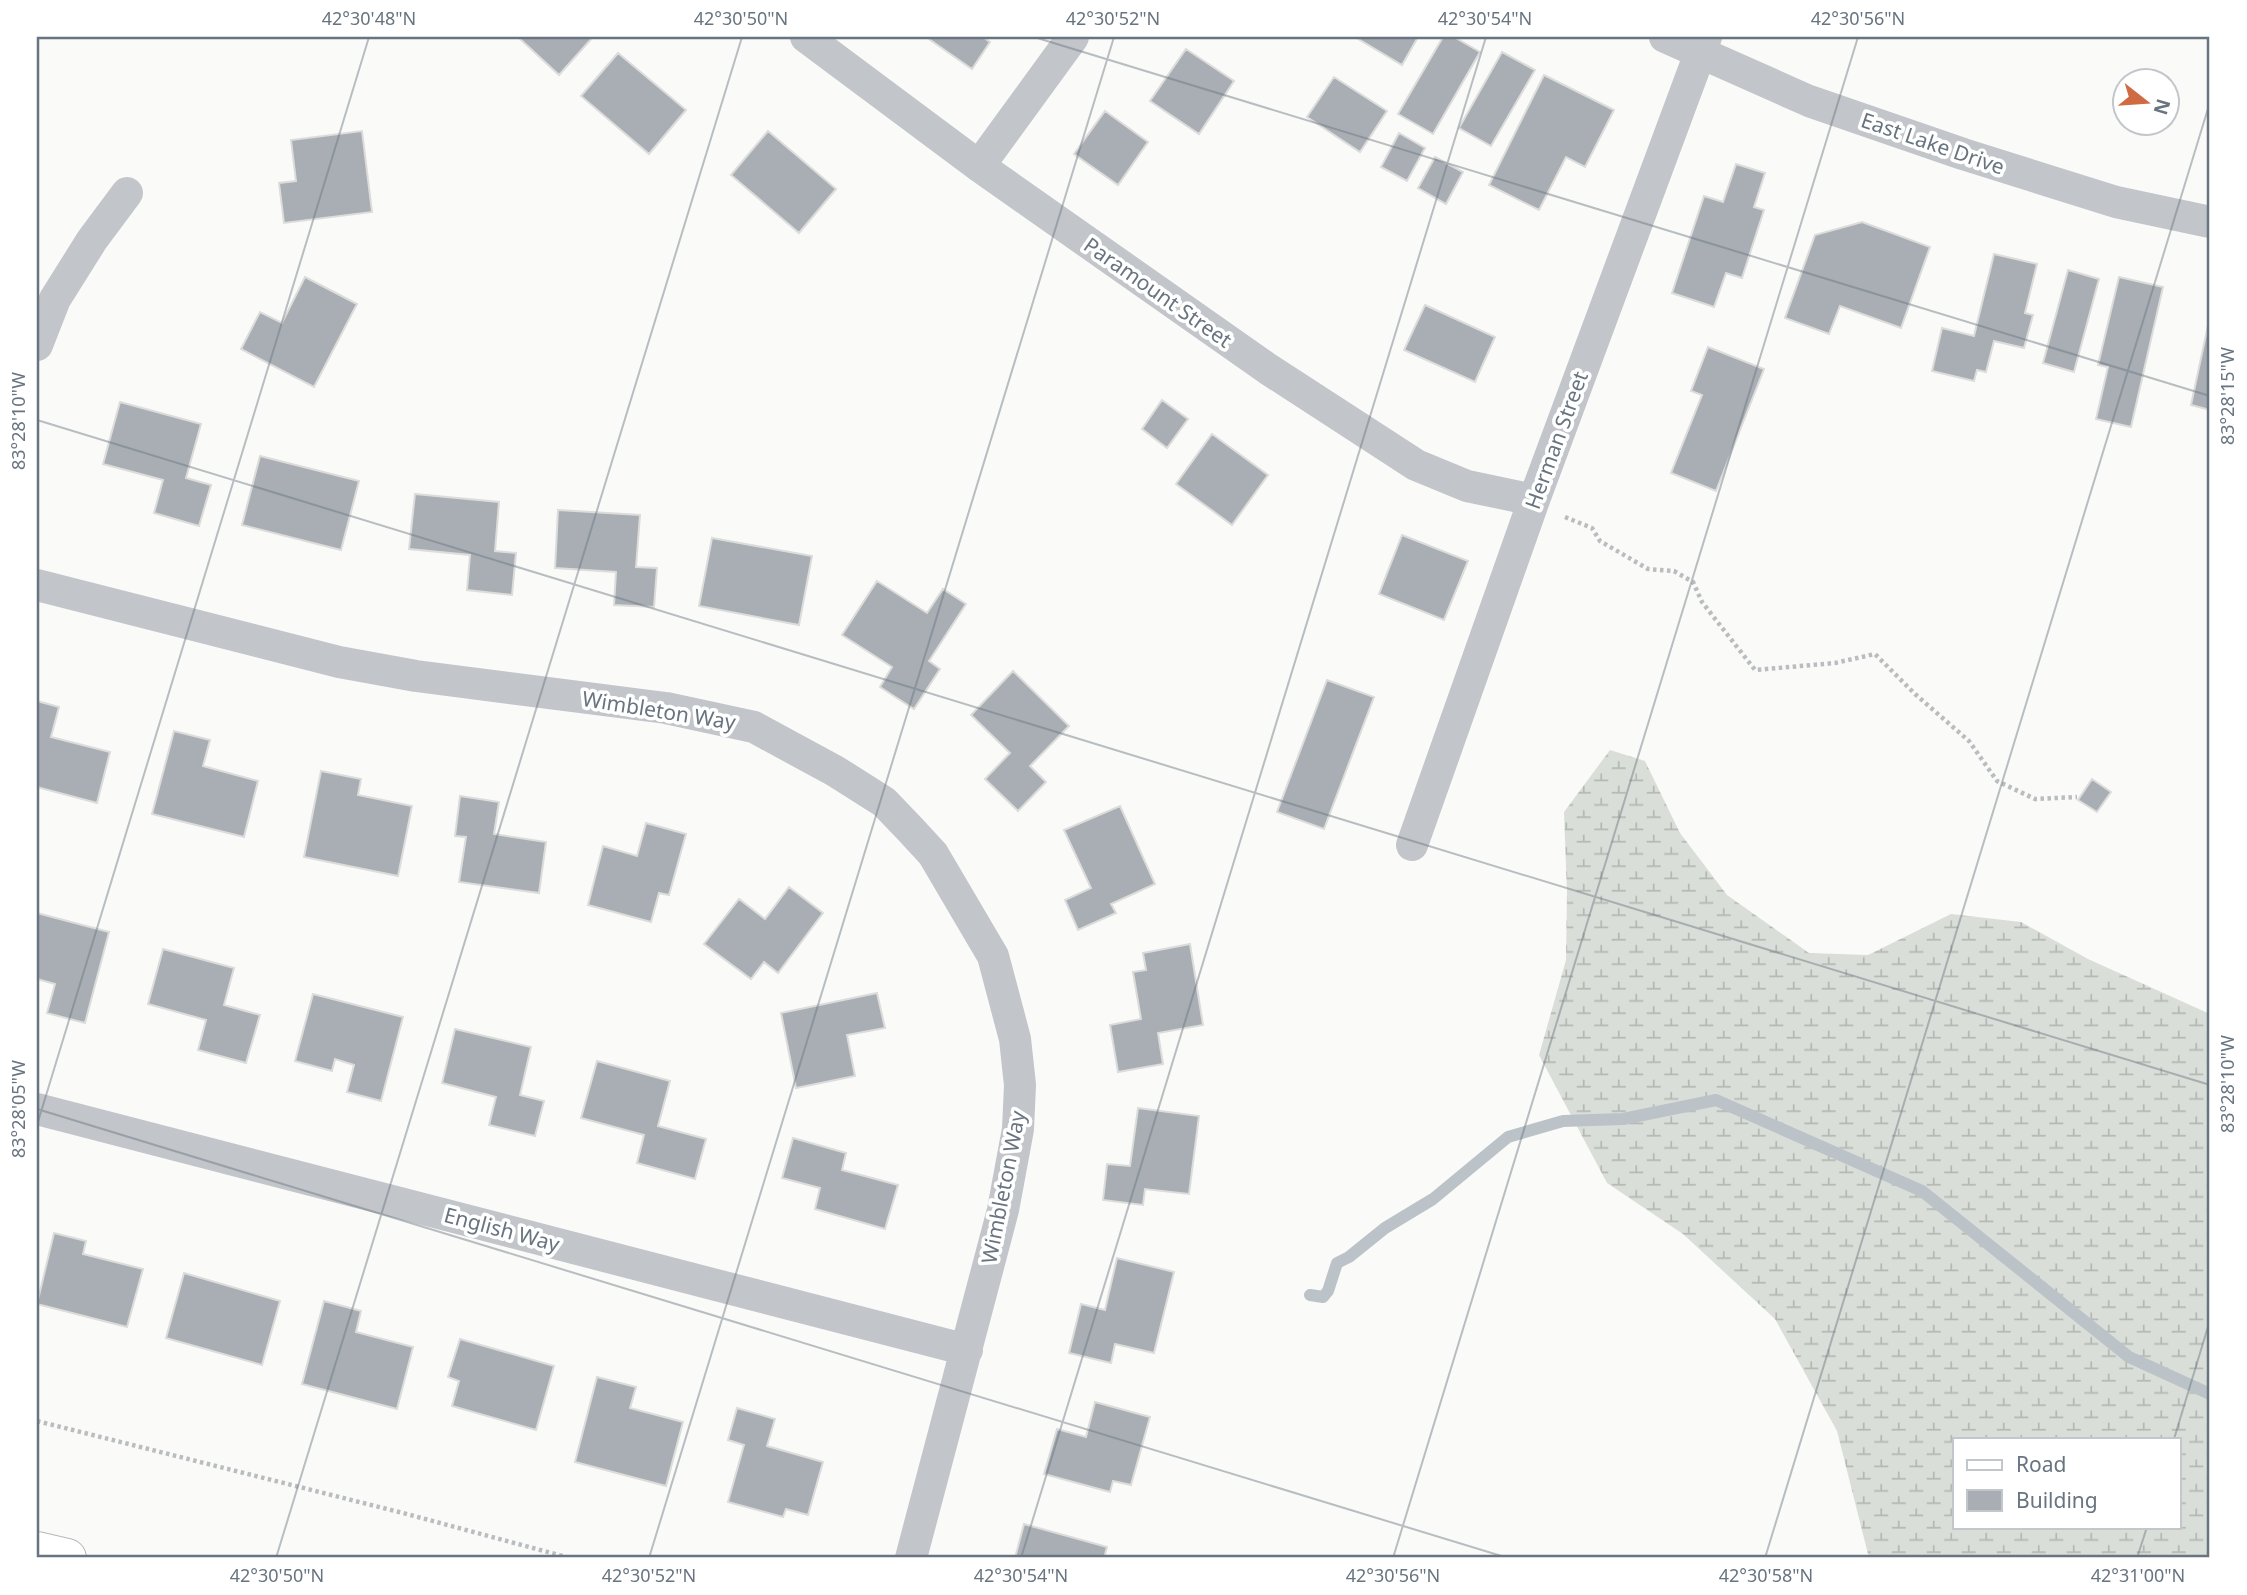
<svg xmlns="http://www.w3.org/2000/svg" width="2247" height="1595" viewBox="0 0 2247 1595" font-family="'Noto Sans',sans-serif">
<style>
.wetland{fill:url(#wetland-marsh);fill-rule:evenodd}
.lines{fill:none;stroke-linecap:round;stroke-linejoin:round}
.stream{stroke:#bbc3c8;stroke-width:12}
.building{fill:#a8aeb4;stroke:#dcdcda;stroke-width:2}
.secondary-casing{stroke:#b5b9bd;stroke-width:40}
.path{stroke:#babdc0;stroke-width:4.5;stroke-dasharray:3.5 3.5;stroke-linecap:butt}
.minor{stroke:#c2c5c9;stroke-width:32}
.secondary{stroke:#fff;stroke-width:38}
.ticks{fill:none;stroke:#68747f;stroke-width:2;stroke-opacity:0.45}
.labels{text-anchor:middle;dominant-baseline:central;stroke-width:7;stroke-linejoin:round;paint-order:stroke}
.street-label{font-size:21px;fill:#68747f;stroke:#fff}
.neatline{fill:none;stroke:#68747f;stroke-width:2.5}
.ticks-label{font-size:18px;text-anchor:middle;fill:#68747f}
</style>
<defs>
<pattern id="wetland-marsh" width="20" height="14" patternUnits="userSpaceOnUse" patternTransform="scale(1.75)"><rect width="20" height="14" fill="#daded8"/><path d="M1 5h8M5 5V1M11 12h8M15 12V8" fill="none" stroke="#b5b9b4"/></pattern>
</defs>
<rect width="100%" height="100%" fill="#fafaf8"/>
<path class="wetland" d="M 1610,750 L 1645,761 L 1680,833 L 1727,895 L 1809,953 L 1868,955 L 1951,914 L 2021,922 L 2088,959 L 2210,1014 L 2210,1558 L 1869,1558 L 1837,1431 L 1775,1319 L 1683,1234 L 1607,1183 L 1539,1055 L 1566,960 L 1567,893 L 1564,812 ZM 1955,1439 L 2179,1439 L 2179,1527 L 1955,1527 Z"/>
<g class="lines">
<path class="stream" d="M 1310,1295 L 1323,1297 L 1328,1291 L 1337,1263 L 1349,1257 L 1385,1228 L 1433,1199 L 1508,1137 L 1563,1121 L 1623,1119 L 1716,1100 L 1922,1191 L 2129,1357 L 2210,1394"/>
</g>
<path class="building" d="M 518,37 L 593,37 L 559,75 Z
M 926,37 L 983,37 L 990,42 L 972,69 Z
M 1355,37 L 1418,37 L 1402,65 Z
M 1443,37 L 1454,37 L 1480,52 L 1433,134 L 1398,114 Z
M 1186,49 L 1234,81 L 1199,134 L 1150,101 Z
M 1502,52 L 1535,70 L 1491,146 L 1459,128 Z
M 618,53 L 686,110 L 649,154 L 581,96 Z
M 1544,75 L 1614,110 L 1585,167 L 1566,157 L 1539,210 L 1489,185 Z
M 1334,77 L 1387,111 L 1360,152 L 1307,117 Z
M 1105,111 L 1148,142 L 1118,185 L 1074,154 Z
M 362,131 L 372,212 L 284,223 L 279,183 L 296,181 L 291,140 Z
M 768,131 L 836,189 L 799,233 L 731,175 Z
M 1399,133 L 1425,148 L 1407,181 L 1381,167 Z
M 1435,157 L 1463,172 L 1446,204 L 1418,188 Z
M 1736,164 L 1765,173 L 1754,207 L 1764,210 L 1742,278 L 1726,273 L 1714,307 L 1672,293 L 1704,196 L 1723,202 Z
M 1862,222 L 1930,247 L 1901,328 L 1840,306 L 1829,334 L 1785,318 L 1815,235 Z
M 1994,254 L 2037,264 L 2025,313 L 2033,315 L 2024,348 L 1994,341 L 1986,372 L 1977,370 L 1974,381 L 1932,371 L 1942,328 L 1974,336 Z
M 2068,270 L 2099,279 L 2074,372 L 2043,363 Z
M 305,277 L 357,304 L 314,387 L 241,349 L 260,312 L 282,323 Z
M 2119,277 L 2163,287 L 2131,427 L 2096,419 L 2108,367 L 2098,365 Z
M 1425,305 L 1495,337 L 1475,382 L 1404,350 Z
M 2210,316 L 2210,410 L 2191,405 Z
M 1708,347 L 1764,369 L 1716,491 L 1671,473 L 1702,395 L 1691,391 Z
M 1162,400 L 1188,419 L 1167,448 L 1142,429 Z
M 120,402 L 201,424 L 186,478 L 211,485 L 199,526 L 154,513 L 163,480 L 103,464 Z
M 1212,434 L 1268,475 L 1232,525 L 1176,484 Z
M 260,456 L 359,481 L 341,550 L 242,525 Z
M 415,494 L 499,502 L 495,551 L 516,553 L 512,595 L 467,590 L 470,555 L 409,549 Z
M 558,510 L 640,515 L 636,567 L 657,568 L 654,607 L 614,605 L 616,572 L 555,568 Z
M 1402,535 L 1468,561 L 1444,620 L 1379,594 Z
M 712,538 L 812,556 L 799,625 L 699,606 Z
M 877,581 L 927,613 L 943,589 L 966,604 L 929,661 L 940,669 L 914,709 L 880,687 L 892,667 L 842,635 Z
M 1013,671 L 1069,726 L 1030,766 L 1046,782 L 1018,811 L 985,779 L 1010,753 L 971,715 Z
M 1327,680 L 1374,697 L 1324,829 L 1277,812 Z
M 37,701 L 59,707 L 51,737 L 110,752 L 97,803 L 37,787 Z
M 174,731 L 210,740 L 203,766 L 258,781 L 244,837 L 152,814 Z
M 321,771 L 361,779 L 358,795 L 412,806 L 398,876 L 304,857 Z
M 2092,779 L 2111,792 L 2097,812 L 2078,800 Z
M 460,796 L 499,802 L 494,834 L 546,842 L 539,893 L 459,882 L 466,837 L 455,836 Z
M 1120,806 L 1155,884 L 1111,904 L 1116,913 L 1078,930 L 1065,900 L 1091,888 L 1064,830 Z
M 646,823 L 686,834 L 669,895 L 659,893 L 651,922 L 588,905 L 603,846 L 637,856 Z
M 789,887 L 823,913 L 778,973 L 764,962 L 751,979 L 704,944 L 739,899 L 765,919 Z
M 37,913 L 109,932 L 85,1023 L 47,1013 L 55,984 L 37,979 Z
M 1190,944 L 1203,1025 L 1158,1033 L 1163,1064 L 1118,1072 L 1110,1025 L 1141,1019 L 1133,972 L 1146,970 L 1143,953 Z
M 163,949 L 234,968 L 224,1005 L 260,1015 L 246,1063 L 198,1050 L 206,1020 L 148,1004 Z
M 877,993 L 885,1028 L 847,1035 L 855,1076 L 796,1088 L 781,1013 Z
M 313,994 L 403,1017 L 381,1101 L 347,1092 L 354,1065 L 335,1059 L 332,1071 L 295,1061 Z
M 455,1029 L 531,1047 L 520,1095 L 544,1101 L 535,1136 L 489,1125 L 496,1097 L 442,1083 Z
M 597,1061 L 670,1081 L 658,1126 L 706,1139 L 695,1179 L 637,1163 L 644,1135 L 581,1118 Z
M 1138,1108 L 1199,1116 L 1189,1194 L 1145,1189 L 1143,1205 L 1103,1200 L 1107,1164 L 1130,1166 Z
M 793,1138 L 846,1153 L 842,1170 L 898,1185 L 885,1229 L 815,1209 L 820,1188 L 782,1178 Z
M 54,1233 L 86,1241 L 83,1254 L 143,1269 L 127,1327 L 37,1304 Z
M 1117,1258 L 1174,1272 L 1154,1353 L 1115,1344 L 1111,1363 L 1069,1353 L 1081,1304 L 1105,1310 Z
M 184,1273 L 280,1301 L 262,1365 L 166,1338 Z
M 324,1301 L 361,1311 L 356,1332 L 413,1347 L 397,1409 L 302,1384 Z
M 460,1339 L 554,1366 L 536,1430 L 452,1406 L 459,1381 L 448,1377 Z
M 597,1377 L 636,1387 L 630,1408 L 683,1422 L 666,1486 L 575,1462 Z
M 1095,1402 L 1150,1417 L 1131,1485 L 1113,1481 L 1110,1492 L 1044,1474 L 1057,1429 L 1086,1437 Z
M 737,1408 L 775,1419 L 767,1446 L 823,1462 L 808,1515 L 786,1509 L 783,1517 L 728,1502 L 744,1445 L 728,1440 Z
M 1024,1524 L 1107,1547 L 1104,1558 L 1015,1558 Z"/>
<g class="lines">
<g class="secondary-casing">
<path id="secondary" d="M 37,1551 L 67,1558"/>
</g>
<path class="path" d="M 1565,517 L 1592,528 L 1600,541 L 1648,569 L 1674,571 L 1693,582 L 1702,602 L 1755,670 L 1835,663 L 1875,654 L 1915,694 L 1969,741 L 1997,781 L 2035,799 L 2077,797
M 37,1421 L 403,1513 L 570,1558"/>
<path class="minor" d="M 806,37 L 979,166 L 1268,369 L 1416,465 L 1467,486 L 1534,500
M 1665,37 L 1809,101 L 1963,154 L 2116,202 L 2210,222
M 979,166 L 1073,37
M 37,345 L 55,299 L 92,240 L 127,193
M 37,585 L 339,662 L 416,676 L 666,708 L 754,727 L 835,771 L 884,802 L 909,828 L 933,854 L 993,956 L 1015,1039 L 1020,1085 L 1018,1129 L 1003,1210 L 911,1558
M 1412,845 L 1534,500 L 1706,37
M 37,1109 L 967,1350"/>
<use href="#secondary" class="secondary"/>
</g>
<path class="ticks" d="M 1034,37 L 2210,396M 37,420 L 2210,1085M 37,1109 L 1508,1558M 37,1125 L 369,37M 2174,1439 L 2210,1320M 276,1558 L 742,37M 649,1558 L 1114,37M 1021,1558 L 1486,37M 1393,1558 L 1858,37M 1765,1558 L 2210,102M 2137,1558 L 2147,1527"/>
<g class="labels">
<g class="street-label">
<text transform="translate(1933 143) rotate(19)">East Lake Drive</text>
<text transform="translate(1158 292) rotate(35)">Paramount Street</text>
<text transform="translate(1556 440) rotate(-70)">Herman Street</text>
<text transform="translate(659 710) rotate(9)">Wimbleton Way</text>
<text transform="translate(1003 1187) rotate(-79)">Wimbleton Way</text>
<text transform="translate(502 1229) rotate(15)">English Way</text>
</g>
</g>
<rect width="2247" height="1595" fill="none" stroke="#ffffff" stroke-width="77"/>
<rect x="1953" y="1438" width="228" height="91" fill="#ffffff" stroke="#c3c7cc" stroke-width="2"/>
<rect x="1967" y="1460" width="35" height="10" fill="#ffffff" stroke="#c3c7cc" stroke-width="2"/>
<text x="2016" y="1472" font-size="21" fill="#68747f">Road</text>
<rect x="1967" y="1490" width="35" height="21" fill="#a8aeb4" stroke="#c3c7cc" stroke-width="2"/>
<text x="2016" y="1508" font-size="21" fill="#68747f">Building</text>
<g transform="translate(2146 102) rotate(107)"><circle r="33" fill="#ffffff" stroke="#c3c7cc" stroke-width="2"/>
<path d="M0-5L12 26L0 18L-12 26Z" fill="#cf6b43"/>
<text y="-10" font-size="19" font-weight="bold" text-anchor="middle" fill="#68747f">N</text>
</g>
<rect x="38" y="38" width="2170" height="1518" class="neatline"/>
<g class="ticks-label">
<text x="369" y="25">42°30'48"N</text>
<text x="741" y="25">42°30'50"N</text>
<text x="1113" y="25">42°30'52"N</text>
<text x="1485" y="25">42°30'54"N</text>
<text x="1858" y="25">42°30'56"N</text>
<text transform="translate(2228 396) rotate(-90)" y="6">83°28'15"W</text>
<text transform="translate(19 421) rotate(-90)" y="6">83°28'10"W</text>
<text transform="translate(2228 1084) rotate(-90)" y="6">83°28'10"W</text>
<text transform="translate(19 1109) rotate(-90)" y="6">83°28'05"W</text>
<text x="277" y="1582">42°30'50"N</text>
<text x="649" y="1582">42°30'52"N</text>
<text x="1021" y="1582">42°30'54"N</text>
<text x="1393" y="1582">42°30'56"N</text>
<text x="1766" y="1582">42°30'58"N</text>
<text x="2138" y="1582">42°31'00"N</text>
</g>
</svg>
